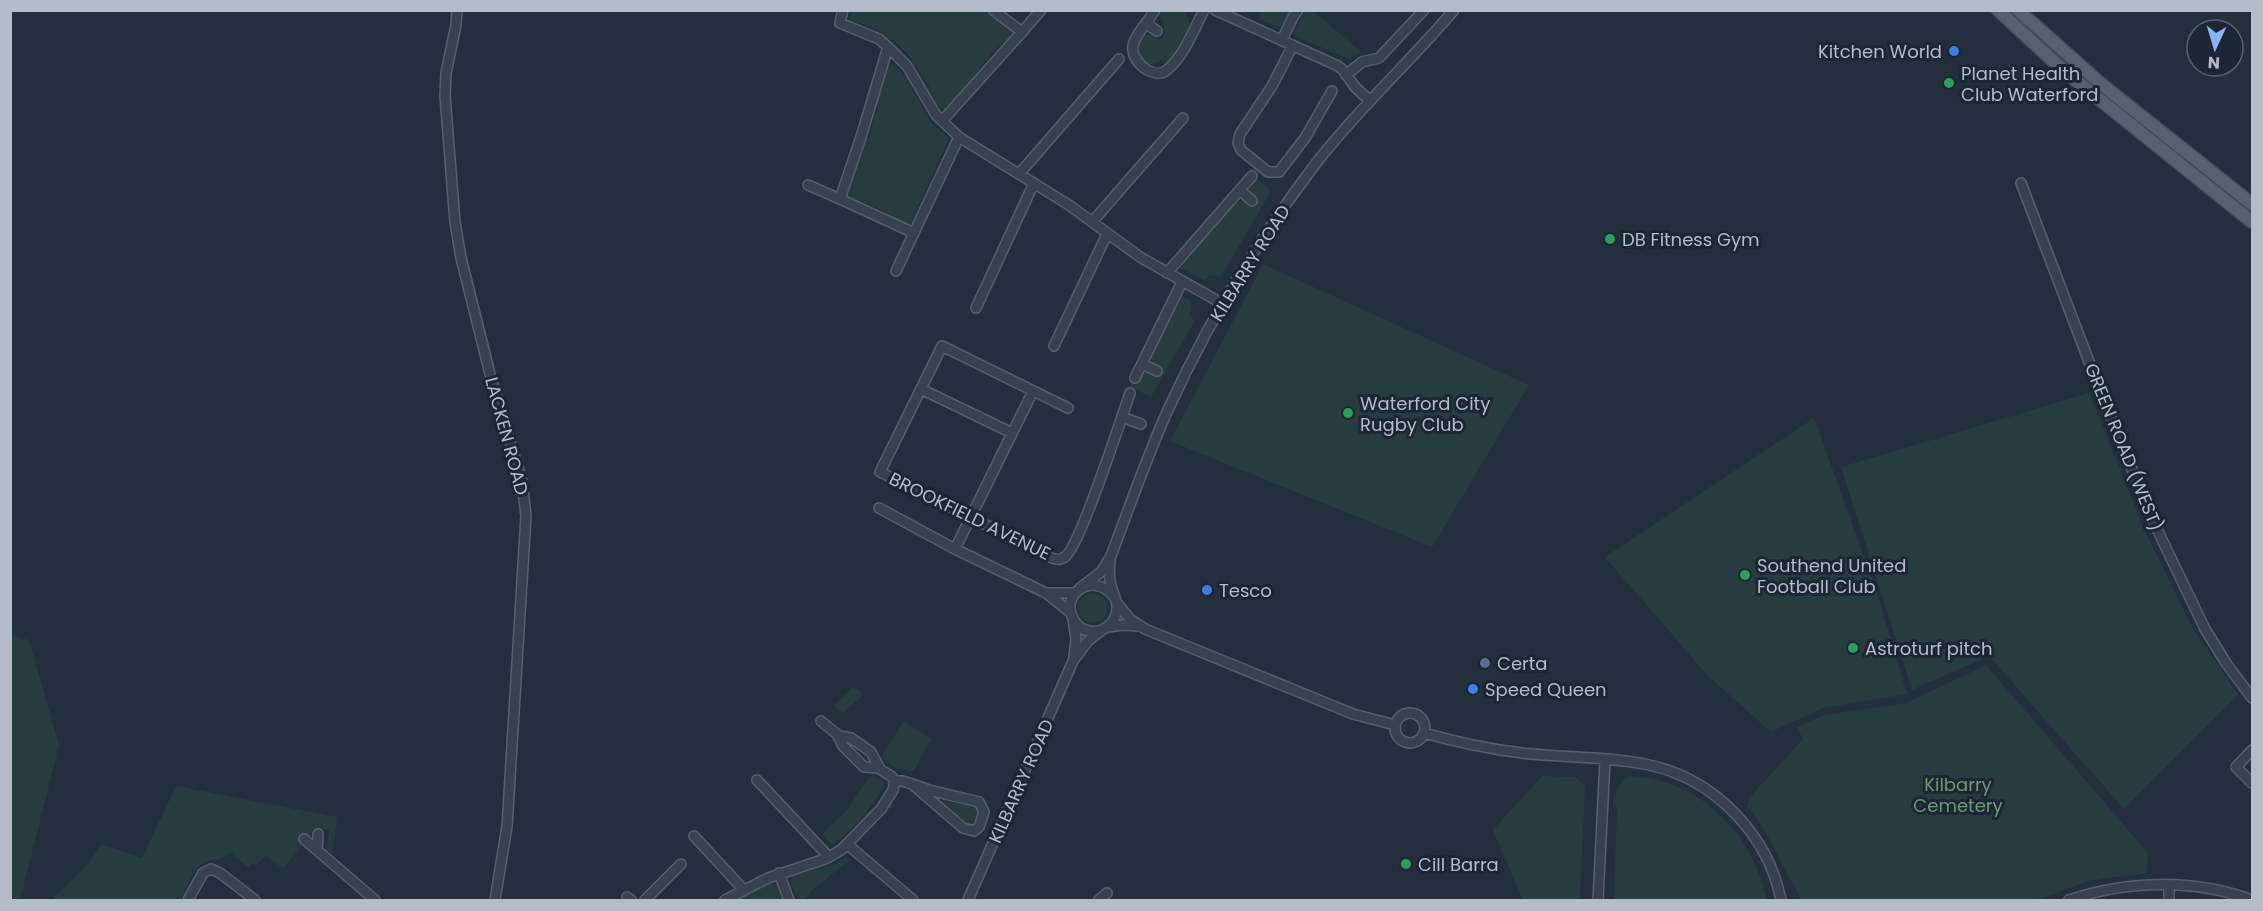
<svg xmlns="http://www.w3.org/2000/svg" width="2263" height="911" viewBox="0 0 2263 911" font-family="Poppins,sans-serif">
<style>
.green{fill:#263c3f}
.lines{fill:none;stroke-linecap:round;stroke-linejoin:round}
.minor-casing{stroke:#565f6c;stroke-width:12}
.major-casing{stroke:#414a57;stroke-width:15}
.minor{stroke:#38414e;stroke-width:9}
.major{stroke:#56606e;stroke-width:12}
.shop-dot{fill:#3f7fe0;stroke:#1d2633;stroke-width:2}
.leisure-dot{fill:#2e9e5b;stroke:#1d2633;stroke-width:2}
.service-dot{fill:#5c6f8a;stroke:#1d2633;stroke-width:2}
.labels{text-anchor:middle;dominant-baseline:central;stroke-width:6;stroke-linejoin:round;paint-order:stroke}
.poi-label{font-size:18px;fill:#b4bcc9;stroke:#1d2633;text-anchor:start}
.street-label{font-size:18px;fill:#b4bcc9;stroke:#1d2633}
.park-label{font-size:18px;fill:#6b9a76;stroke:#1d2633}
</style>
<rect width="100%" height="100%" fill="#242f3e"/>
<path class="green" d="M 1261,10 L 1289,10 L 1289,11 L 1282,25 L 1278,27 L 1259,19 Z
M 852,11 L 983,11 L 1012,30 L 1013,34 L 1001,48 L 998,46 L 977,71 L 979,73 L 944,112 C 935,103 932,90 925,80 C 903,43 889,34 849,19 Z
M 1160,11 L 1184,11 L 1192,26 L 1168,62 L 1162,61 L 1148,65 L 1138,54 L 1137,47 L 1145,35 L 1153,35 L 1160,40 L 1165,32 L 1162,19 L 1157,16 Z
M 1306,11 L 1313,11 L 1361,52 L 1349,59 L 1295,36 L 1295,29 Z
M 888,61 L 901,71 L 933,125 L 949,138 L 909,227 L 885,215 L 886,212 L 856,199 L 855,202 L 847,198 L 846,195 L 866,137 L 869,138 L 878,107 L 875,106 Z
M 1256,178 L 1271,191 L 1221,277 L 1210,275 L 1204,280 L 1178,267 L 1234,203 L 1242,200 L 1251,207 L 1257,200 L 1250,192 L 1250,186 Z
M 1263,264 L 1529,385 L 1432,547 L 1170,441 Z
M 1180,295 L 1191,301 L 1190,314 L 1194,322 L 1151,397 L 1130,387 L 1131,383 L 1138,380 L 1144,372 L 1158,375 L 1162,368 L 1152,362 L 1151,355 Z
M 2089,393 L 2143,527 L 2191,625 L 2238,695 L 2124,809 L 1989,656 L 1912,690 L 1841,467 Z
M 1814,418 L 1877,593 L 1907,694 L 1823,708 L 1771,732 L 1708,676 L 1605,557 Z
M1078 608a15 15 0 1 1 30 0a15 15 0 1 1-30 0Z
M 10,635 L 29,640 L 59,745 L 20,900 L 10,900 Z
M 1986,665 L 2148,853 L 2147,874 L 2114,877 L 2086,882 L 2037,900 L 1800,900 C 1798,889 1793,885 1788,876 C 1775,851 1766,828 1747,807 L 1749,798 L 1803,739 L 1797,727 L 1824,715 L 1906,703 Z
M 853,687 L 864,694 L 843,713 L 834,706 Z
M 904,721 L 931,739 L 914,771 C 902,771 887,767 882,755 Z
M 873,776 L 884,782 L 885,785 C 872,808 853,829 832,845 L 822,834 L 847,810 L 868,778 Z
M 1542,776 L 1575,777 L 1585,786 L 1580,900 L 1523,900 L 1493,830 Z
M 1630,776 C 1639,777 1649,777 1658,780 C 1715,795 1755,844 1767,900 L 1614,900 L 1617,808 L 1613,802 C 1617,791 1619,780 1630,776 Z
M 176,786 L 337,817 L 332,854 L 328,849 L 329,830 L 313,829 L 311,837 L 305,833 L 298,840 L 303,845 L 283,869 L 266,855 L 256,865 L 252,863 L 248,867 L 230,852 C 219,863 215,857 204,863 C 192,869 186,890 180,900 L 53,900 L 55,896 L 88,864 L 101,844 L 142,858 Z
M 947,799 L 976,805 L 980,811 L 976,824 L 968,825 L 965,823 L 944,806 L 944,800 Z
M 847,857 L 851,859 L 811,891 L 805,900 L 798,900 L 790,880 L 795,875 L 833,865 Z
M 770,883 L 779,885 L 784,900 L 735,900 Z"/>
<g class="lines">
<g class="minor-casing">
<path id="minor" d="M 457,10 L 456,25 L 446,73 L 445,96 L 455,222 L 461,258 L 491,378 L 522,481 L 526,516 L 507,827 L 495,900
M 843,10 L 840,23 L 879,39 L 888,47
M 1155,10 C 1149,21 1135,34 1133,46 C 1130,61 1154,81 1167,70 C 1184,56 1194,29 1204,10
M 1215,10 L 1338,66 L 1343,70 L 1355,87 L 1369,100
M 1147,24 L 1157,31
M 1022,32 L 1041,10
M 1282,40 L 1293,17 L 1298,10
M 1293,45 L 1272,86 L 1240,134 L 1238,143 L 1241,150 L 1268,172 L 1279,172 L 1305,138 L 1332,91
M 1346,75 L 1362,62 L 1379,58 L 1424,10
M 942,121 L 1022,32 L 993,10
M 1019,174 L 1119,59
M 2021,183 L 2104,401 L 2155,525 L 2205,629 L 2226,663 L 2252,698
M 808,185 L 840,199
M 1240,190 L 1252,201
M 1092,222 L 1183,118
M 914,233 L 840,199 L 861,137 L 888,47 L 907,66 L 936,115 L 959,137 L 1069,205 L 1140,257 L 1223,304
M 896,271 L 959,137
M 1167,273 L 1252,176
M 976,308 L 1034,183
M 1054,346 L 1107,234
M 1142,364 L 1157,371
M 1135,378 L 1182,282
M 921,389 L 1012,433
M 1033,391 L 955,549 L 1046,593 L 1070,612
M 1068,408 L 942,346 L 880,472 L 1052,558 C 1057,560 1060,560 1065,557 C 1080,546 1121,419 1130,393
M 1122,417 L 1141,424
M 879,508 L 955,549
M 1110,561 C 1109,571 1109,580 1112,589 C 1114,595 1117,601 1117,607 C 1117,622 1104,634 1089,631 C 1083,630 1077,626 1074,620 C 1058,594 1094,570 1114,597
M 1080,588 L 1101,572 L 1111,556 C 1129,508 1146,459 1167,412 C 1207,324 1258,239 1317,162 C 1359,108 1410,62 1454,10
M 1046,593 L 1075,593
M 1117,603 L 1130,619 L 1145,629 L 1353,714 L 1395,725
M 1073,619 L 1076,639 L 1074,656
M 1108,627 L 1123,625 L 1137,626
M1395 728a15 15 0 1 1 30 0a15 15 0 1 1-30 0Z
M 821,721 L 839,736 L 851,738 L 871,752 L 880,769
M 1424,733 C 1456,742 1489,749 1522,753 C 1564,758 1608,756 1649,765 C 1715,779 1768,835 1781,900
M 837,734 L 843,746 L 864,767 L 878,768 L 891,776 L 895,781
M 2252,750 L 2236,767 L 2252,783
M 757,780 L 829,857
M 895,781 L 902,781 L 912,784 L 963,828 L 974,831 L 979,827 L 984,812 L 979,802 L 929,790 L 909,783
M 694,836 L 743,889
M 304,839 L 375,900
M 848,845 L 913,900
M 317,850 L 318,834
M 779,873 L 789,900
M 627,897 L 631,900
M 188,900 L 203,873 L 211,869 L 220,873 L 255,900
M 645,900 L 681,864
M 725,900 L 768,878 L 825,859 L 841,850 L 881,809 L 893,790 L 895,781
M 968,900 L 1073,661 L 1088,641 L 1102,630
M 1099,900 L 1107,893
M 1598,900 L 1605,760
M 2069,900 C 2128,880 2194,879 2252,900
M 2169,900 L 2169,885"/>
</g>
<g class="major-casing">
<path id="major" d="M 1998,10 L 2063,70 L 2252,222
M 2018,10 L 2100,83 L 2252,204"/>
</g>
<use href="#minor" class="minor"/>
<use href="#major" class="major"/>
</g>
<g class="shop-dot">
<circle cx="1954" cy="51" r="6"/>
<circle cx="1207" cy="590" r="6"/>
<circle cx="1473" cy="689" r="6"/>
</g>
<g class="leisure-dot">
<circle cx="1949" cy="83" r="6"/>
<circle cx="1610" cy="239" r="6"/>
<circle cx="1348" cy="413" r="6"/>
<circle cx="1745" cy="575" r="6"/>
<circle cx="1853" cy="648" r="6"/>
<circle cx="1406" cy="864" r="6"/>
</g>
<circle class="service-dot" cx="1485" cy="663" r="6"/>
<g class="labels">
<g class="poi-label">
<text x="1942" y="51" text-anchor="end">Kitchen World</text>
<text x="1961" y="73">Planet Health<tspan x="1961" dy="21">Club Waterford</tspan></text>
<text x="1622" y="239">DB Fitness Gym</text>
<text x="1360" y="403">Waterford City<tspan x="1360" dy="21">Rugby Club</tspan></text>
<text x="1757" y="565">Southend United<tspan x="1757" dy="21">Football Club</tspan></text>
<text x="1219" y="590">Tesco</text>
<text x="1865" y="648">Astroturf pitch</text>
<text x="1497" y="663">Certa</text>
<text x="1485" y="689">Speed Queen</text>
<text x="1418" y="864">Cill Barra</text>
</g>
<g class="street-label">
<text transform="translate(1250 263) rotate(-58)">KILBARRY ROAD</text>
<text transform="translate(507 436) rotate(75)">LACKEN ROAD</text>
<text transform="translate(2124 447) rotate(68)">GREEN ROAD (WEST)</text>
<text transform="translate(970 516) rotate(26)">BROOKFIELD AVENUE</text>
<text transform="translate(1021 781) rotate(-66)">KILBARRY ROAD</text>
</g>
<g class="park-label">
<text x="1958" y="784">Kilbarry<tspan x="1958" dy="21">Cemetery</tspan></text>
</g>
</g>
<rect width="2263" height="911" fill="none" stroke="#b4bcc9" stroke-width="24"/>
<g transform="translate(2215 48) rotate(184)"><circle r="28" fill="#1d2633" stroke="#59626f" stroke-width="1.5"/>
<path d="M0-4.5L10 22L0 15L-10 22Z" fill="#8ab4f8"/>
<text y="-9" font-size="16" font-weight="bold" text-anchor="middle" fill="#b4bcc9">N</text>
</g>
</svg>
